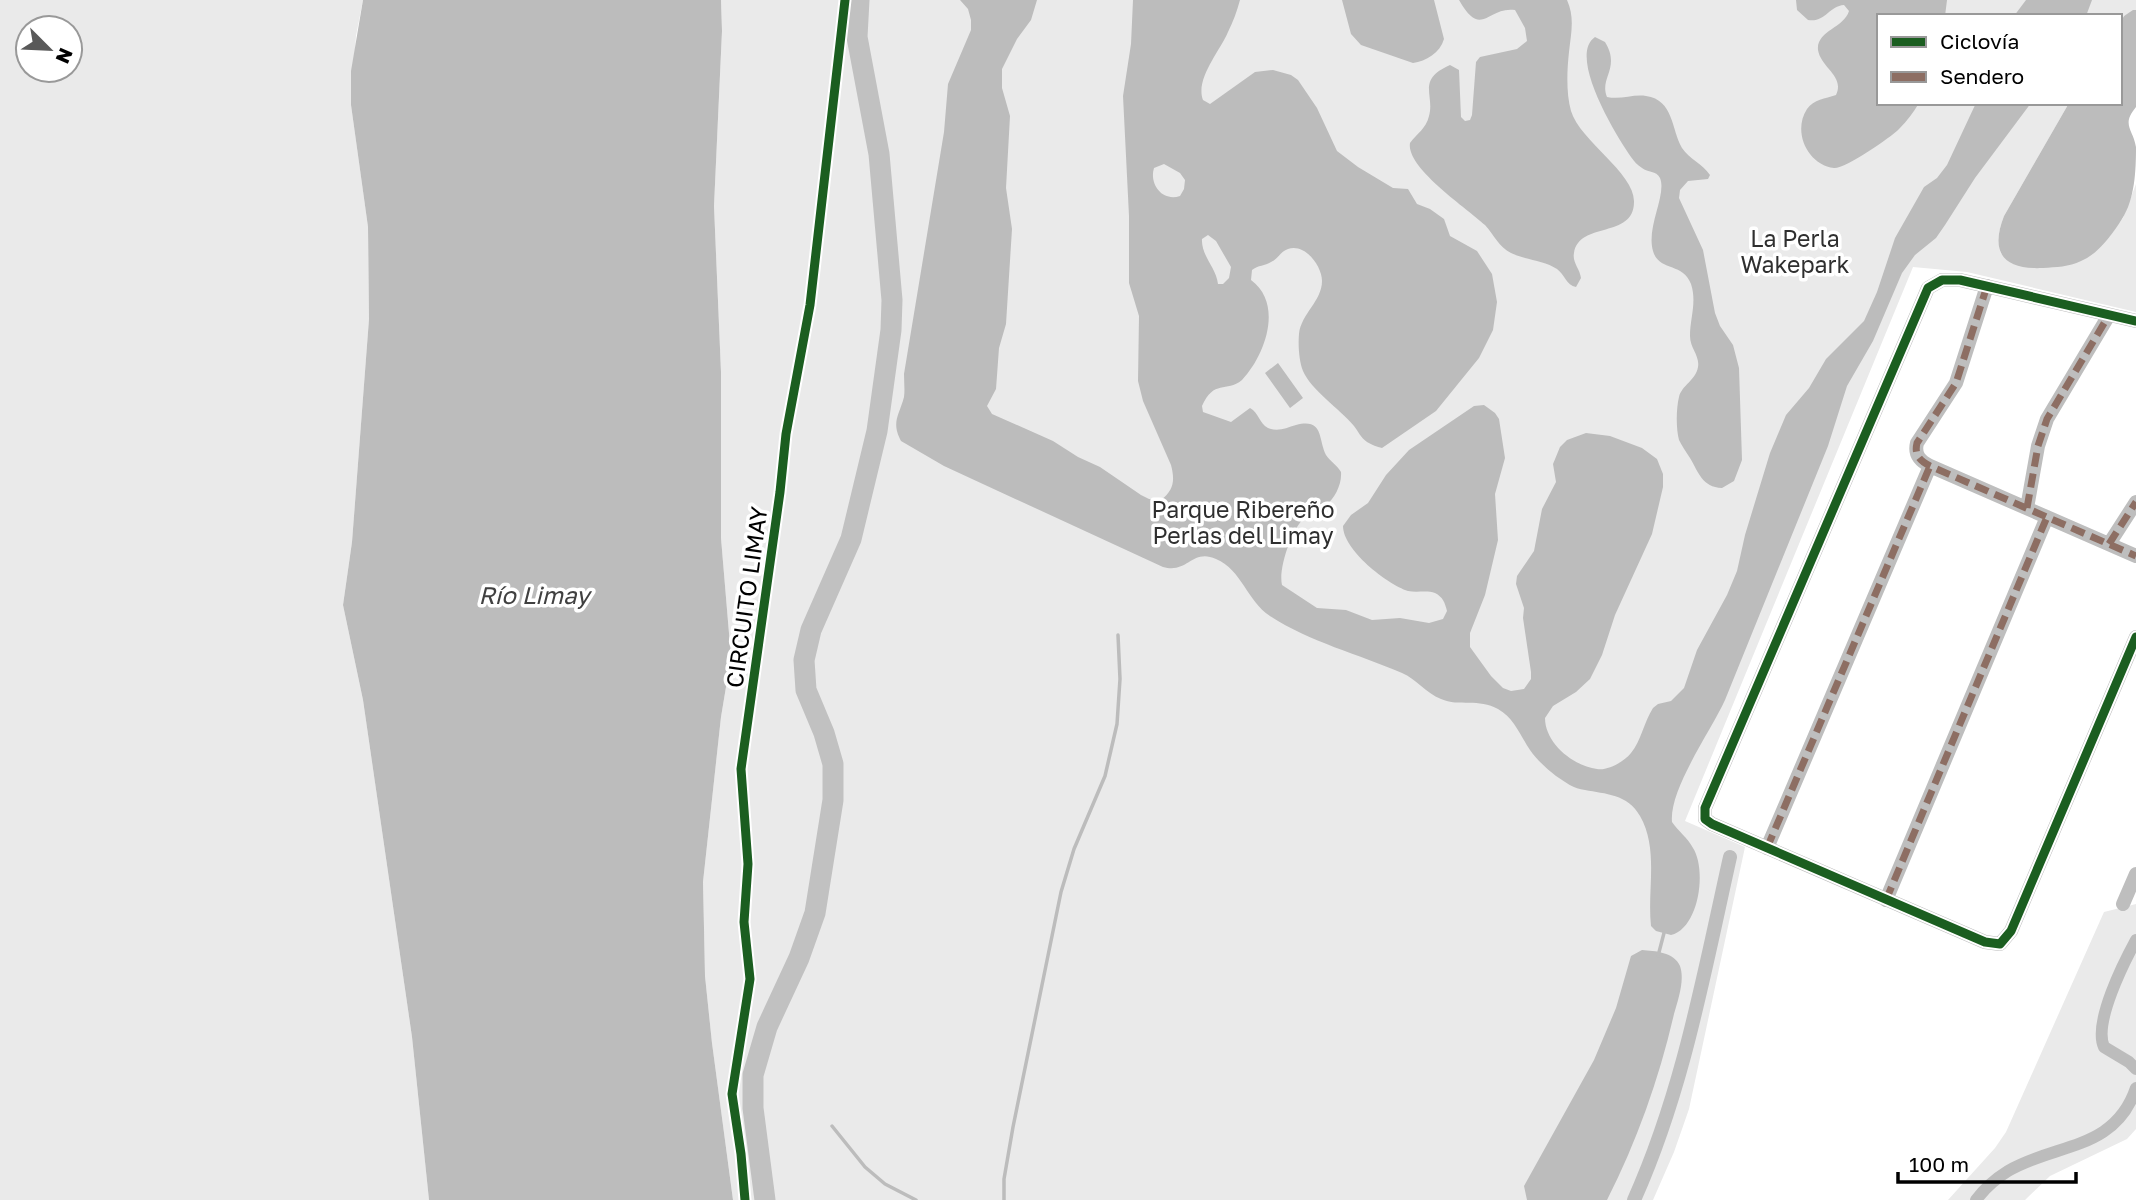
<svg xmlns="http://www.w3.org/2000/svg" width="2136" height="1200" viewBox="0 0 2136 1200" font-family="'Golos Text',sans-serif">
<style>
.green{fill:#eaeaea;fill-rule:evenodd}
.water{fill:#bcbcbc;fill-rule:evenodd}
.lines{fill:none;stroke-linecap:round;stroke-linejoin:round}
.stream{stroke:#bcbcbc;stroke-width:3.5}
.canal{stroke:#bcbcbc;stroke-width:12}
.street{stroke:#bebebe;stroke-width:14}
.secondary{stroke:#c1c1c1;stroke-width:21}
.quiet{stroke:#8d6e63;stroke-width:7;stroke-dasharray:14 7;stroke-linecap:butt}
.cycleway-casing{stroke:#fff;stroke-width:13}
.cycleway{stroke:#1b5e20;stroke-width:9}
.labels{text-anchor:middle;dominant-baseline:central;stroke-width:7;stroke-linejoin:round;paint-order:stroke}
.park-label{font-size:23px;fill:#2f2f2f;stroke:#fff}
.street-label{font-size:23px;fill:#000;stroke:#fff}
.water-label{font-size:24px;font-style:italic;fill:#404040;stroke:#fff}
</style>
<rect width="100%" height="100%" fill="#fff"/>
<path class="green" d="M 0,0 L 363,0 L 356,36 L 351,105 L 368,227 L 369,319 L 352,542 L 343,605 L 363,700 L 412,1037 L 429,1200 L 0,1200 ZM 28,28 L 70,28 L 70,70 L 28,70 Z
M 721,0 L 2136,0 L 2136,10 L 2124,16 L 2120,23 L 2120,16 L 1879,16 L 1879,103 L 2069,103 L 2004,216 C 1999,230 1996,240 2001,254 L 2109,237 L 2123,218 L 2136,184 L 2136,312 L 1967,272 L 1913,267 L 1685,821 L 1745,847 L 1689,1109 L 1674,1152 L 1653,1200 L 733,1200 L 712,1043 L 705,976 L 704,928 L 703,882 L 721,717 L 731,657 L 721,538 L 721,372 L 714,206 L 722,31 Z
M 2136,904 L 2136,1129 L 2127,1139 L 2050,1176 L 2025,1200 L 1948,1200 L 1995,1148 L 2006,1132 L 2104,912 Z"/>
<path class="water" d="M 363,0 L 721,0 L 722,31 L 714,206 L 721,372 L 721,538 L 731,657 L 721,717 L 703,882 L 704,928 L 705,976 L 712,1043 L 733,1200 L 429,1200 L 412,1037 L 363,700 L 343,605 L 352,542 L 369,319 L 368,227 L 351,105 L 351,71 Z
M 960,0 L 1037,0 L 1031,20 L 1017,39 L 1002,69 L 1002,88 L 1010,116 L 1006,188 L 1012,229 L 1006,324 L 999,348 L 996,389 L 987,406 L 992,414 L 1053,441 L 1078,457 L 1100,467 L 1141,495 L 1149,499 L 1161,500 C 1174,490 1175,480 1171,465 L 1143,401 L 1138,381 L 1139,316 L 1129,283 L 1129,216 L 1123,96 L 1131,44 L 1133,0 L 1240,0 C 1237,11 1233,22 1228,32 C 1220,51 1195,79 1203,100 L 1210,104 L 1255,72 L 1273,70 L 1291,75 L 1298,80 L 1317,108 L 1337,151 L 1358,167 L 1393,188 L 1408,189 L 1417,204 L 1430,209 L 1444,219 L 1450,236 L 1477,251 L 1492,274 L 1497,302 L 1493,330 L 1479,358 L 1436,411 L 1382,448 C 1377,447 1372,445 1367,442 C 1361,438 1358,431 1354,426 C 1340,409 1311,390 1303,371 C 1299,361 1298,345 1299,334 C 1301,314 1322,301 1322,281 C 1322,266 1305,243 1288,249 C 1281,251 1278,259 1271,262 C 1265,266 1258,265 1252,270 L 1251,280 C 1284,304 1265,356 1242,380 C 1226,393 1214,379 1202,406 L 1203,412 L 1231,422 L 1250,408 C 1259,413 1259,423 1268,428 C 1278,432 1286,428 1296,425 C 1324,418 1318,439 1326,455 C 1330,461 1337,465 1341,472 C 1342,484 1335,499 1325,506 C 1319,511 1311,512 1305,517 C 1292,528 1278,569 1282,585 L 1317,608 L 1346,610 L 1372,620 L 1400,618 L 1429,623 L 1443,619 L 1447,611 C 1445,603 1443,597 1435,593 C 1427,590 1417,593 1408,591 C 1387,584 1343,550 1343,526 L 1351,515 L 1368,503 L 1386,475 L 1409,450 L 1474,406 L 1484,405 L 1495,413 L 1499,419 L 1505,458 L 1495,494 L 1498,540 L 1485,595 L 1470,633 L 1470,647 L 1491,676 L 1503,688 L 1511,691 L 1524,689 L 1531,679 L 1531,672 L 1523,618 L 1524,608 L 1516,584 L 1517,576 L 1534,551 L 1542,509 L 1556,482 L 1553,464 L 1560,447 L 1567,440 L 1586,433 L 1610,436 L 1642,448 L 1657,459 L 1663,474 L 1663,487 L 1652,534 L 1615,615 L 1602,655 L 1590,679 L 1576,692 L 1553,706 L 1545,718 C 1545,743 1573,766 1597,769 C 1607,771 1624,762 1631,753 C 1641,741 1644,722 1653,708 L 1658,704 L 1671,701 L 1684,688 L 1697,650 L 1727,595 L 1737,571 L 1745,535 L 1770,453 L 1786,415 L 1809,388 L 1826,359 L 1864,321 L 1877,292 L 1895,238 L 1924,187 L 1937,178 L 1947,165 L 1976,103 L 2031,103 L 1975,178 L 1945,225 L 1936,238 L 1915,255 L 1902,273 L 1873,341 L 1847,386 L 1828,446 L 1725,700 C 1711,731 1669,789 1672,822 C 1678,831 1688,838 1693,848 C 1707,870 1699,928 1671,935 L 1656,931 L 1651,926 C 1647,890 1659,849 1640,816 C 1628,794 1605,794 1585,790 C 1574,789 1565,782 1556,776 C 1547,769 1537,760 1530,750 C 1520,735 1514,718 1498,709 C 1479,698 1459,707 1441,699 C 1426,693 1416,679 1402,673 C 1358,654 1310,642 1270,616 C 1247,601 1242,570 1216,559 C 1192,548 1188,574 1163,567 L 944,466 L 901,441 C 891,422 899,416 904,397 C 905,390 904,382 904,374 L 944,132 L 948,84 L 971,30 L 971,20 L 968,9 ZM 1164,164 L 1180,173 L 1185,180 L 1184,189 L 1180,196 C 1162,202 1149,184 1154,168 ZM 1208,235 L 1216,241 L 1231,267 L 1229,278 L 1223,284 L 1218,284 C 1216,267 1201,256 1202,239 Z
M 1342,0 L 1434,0 L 1444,39 C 1440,53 1426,61 1413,63 L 1361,45 L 1351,34 Z
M 1459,0 L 1567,0 C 1575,18 1571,33 1569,52 C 1567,70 1566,93 1571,111 C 1580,141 1635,173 1634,202 C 1634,239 1579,221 1574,253 C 1572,262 1580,269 1581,278 L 1576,287 C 1566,285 1565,275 1557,269 C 1544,260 1525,260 1511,253 C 1499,247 1494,235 1485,225 C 1467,208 1406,168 1410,143 C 1417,133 1426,129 1429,116 C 1435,95 1416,80 1450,65 L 1459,70 L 1461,117 L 1465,121 L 1470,120 L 1472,115 L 1476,62 L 1480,57 L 1517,49 L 1527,41 L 1525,28 L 1515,10 C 1487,6 1482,40 1459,0 Z
M 1796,0 L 1947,0 L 1945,16 L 1879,16 L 1879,103 L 1919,103 C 1913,113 1907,121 1899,129 C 1890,138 1845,169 1834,168 C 1808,165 1792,132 1807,109 C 1814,99 1825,99 1836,95 C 1845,76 1821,68 1818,50 C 1816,31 1844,28 1849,11 L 1844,5 C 1829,6 1825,23 1808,20 L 1797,10 Z
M 2026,0 L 2092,0 L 2086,16 L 2014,16 Z
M 2133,10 L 2136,10 L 2136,107 C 2121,125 2133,129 2136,147 C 2136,170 2135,199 2122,219 C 2112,235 2098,254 2081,261 C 2069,267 2056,267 2043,268 C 2005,270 1989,254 2004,216 L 2069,103 L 2120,103 L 2120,23 L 2124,16 Z
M 1595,37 L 1605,42 C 1621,68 1599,78 1607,97 C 1621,100 1633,94 1646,96 C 1674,100 1671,129 1682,148 C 1689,159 1703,164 1710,175 L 1708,179 L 1688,181 L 1680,190 L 1679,198 L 1703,250 L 1715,313 L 1720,326 L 1733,345 L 1739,368 L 1742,460 L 1734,481 L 1722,488 C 1702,487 1699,473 1690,458 C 1686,452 1682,446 1679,440 C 1676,429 1676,409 1679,397 C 1682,385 1696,380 1698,367 C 1700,356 1690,348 1690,336 C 1690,318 1697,302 1691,284 C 1683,262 1659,272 1653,251 C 1646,227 1667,195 1660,178 C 1656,170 1648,173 1642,168 C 1637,165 1634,161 1631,157 C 1617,137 1567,56 1595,37 Z
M 1278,363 L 1303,398 L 1290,408 L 1265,373 Z
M 1642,950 C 1655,951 1674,952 1680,966 C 1685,980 1678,1000 1674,1014 C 1659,1079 1637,1141 1607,1200 L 1527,1200 L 1524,1186 L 1594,1060 L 1616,1008 L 1631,956 Z"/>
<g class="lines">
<path class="stream" d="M 1658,956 L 1664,933
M 832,1126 L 865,1167 L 885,1184 L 916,1200
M 1004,1200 L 1004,1179 L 1013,1127 L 1061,892 L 1074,849 L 1105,776 L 1117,724 L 1120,679 L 1118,635"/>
<path class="canal" d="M 2136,940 C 2124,962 2093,1023 2104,1047 L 2129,1062 L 2136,1069
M 1976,1200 C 1985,1188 1995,1179 2008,1171 C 2055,1143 2115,1151 2136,1088"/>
<path class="street" d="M 1987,286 L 1956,383 L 1917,443 C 1914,455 1920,461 1930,466 L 2136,556
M 2136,321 L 1960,280 L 1942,280 L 1928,288 L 1705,808 L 1705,819 L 1712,824 L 1985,942 L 2000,944 L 2011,931 L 2136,637
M 2027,508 L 2038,446 L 2047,419 L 2109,315
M 2109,544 L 2136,502
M 1767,848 L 1930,466
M 1886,900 L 2047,517
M 2123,904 L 2136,874
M 1634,1200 C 1683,1091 1704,973 1730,857"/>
<path class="secondary" d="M 765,1200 L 753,1108 L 753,1075 L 767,1027 L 799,958 L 815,913 L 833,800 L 833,764 L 824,733 L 806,690 L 804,660 L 811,630 L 851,539 L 877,431 L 891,330 L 892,300 L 879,154 L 857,37 L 859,0"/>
<path class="quiet" d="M 1987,286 L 1956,383 L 1917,443 C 1914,455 1920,461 1930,466 L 2136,556
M 2027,508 L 2038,446 L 2047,419 L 2109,315
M 2109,544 L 2136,502
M 1767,848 L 1930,466
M 1886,900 L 2047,517"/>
<g class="cycleway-casing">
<path id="cycleway" d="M 2136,321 L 1960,280 L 1942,280 L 1928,288 L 1705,808 L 1705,819 L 1712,824 L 1985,942 L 2000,944 L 2011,931 L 2136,637
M 745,1200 L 741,1154 L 732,1094 L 750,979 L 744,922 L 748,864 L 741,769 L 780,492 L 786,434 L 810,305 L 845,0"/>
</g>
<use href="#cycleway" class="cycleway"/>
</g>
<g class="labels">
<g class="park-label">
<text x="1795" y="238">La Perla<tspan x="1795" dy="26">Wakepark</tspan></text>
<text x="1243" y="509">Parque Ribereño<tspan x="1243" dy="26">Perlas del Limay</tspan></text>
</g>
<g class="street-label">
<text transform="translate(746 597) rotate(-82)">CIRCUITO LIMAY</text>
</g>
<g class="water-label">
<text x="534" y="594">Río Limay</text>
</g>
</g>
<rect x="1877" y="14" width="245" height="91" fill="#ffffff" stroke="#999999" stroke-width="2"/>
<rect x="1891" y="37" width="35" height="10" fill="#1b5e20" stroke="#999999" stroke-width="2"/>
<text x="1940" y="49" font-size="21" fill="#000000">Ciclovía</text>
<rect x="1891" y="72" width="35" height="10" fill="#8d6e63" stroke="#999999" stroke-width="2"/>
<text x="1940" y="84" font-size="21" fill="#000000">Sendero</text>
<g transform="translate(49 49) rotate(114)"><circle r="33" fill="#ffffff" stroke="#999999" stroke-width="2"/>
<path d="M0-5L12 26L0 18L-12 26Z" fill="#595959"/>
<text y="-10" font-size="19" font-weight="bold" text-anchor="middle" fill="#000000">N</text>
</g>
<path d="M1898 1172v10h178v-10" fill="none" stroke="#000000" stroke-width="3.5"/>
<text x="1909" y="1172" font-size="21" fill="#000000" stroke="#ffffff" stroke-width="5" paint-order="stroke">100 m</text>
</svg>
